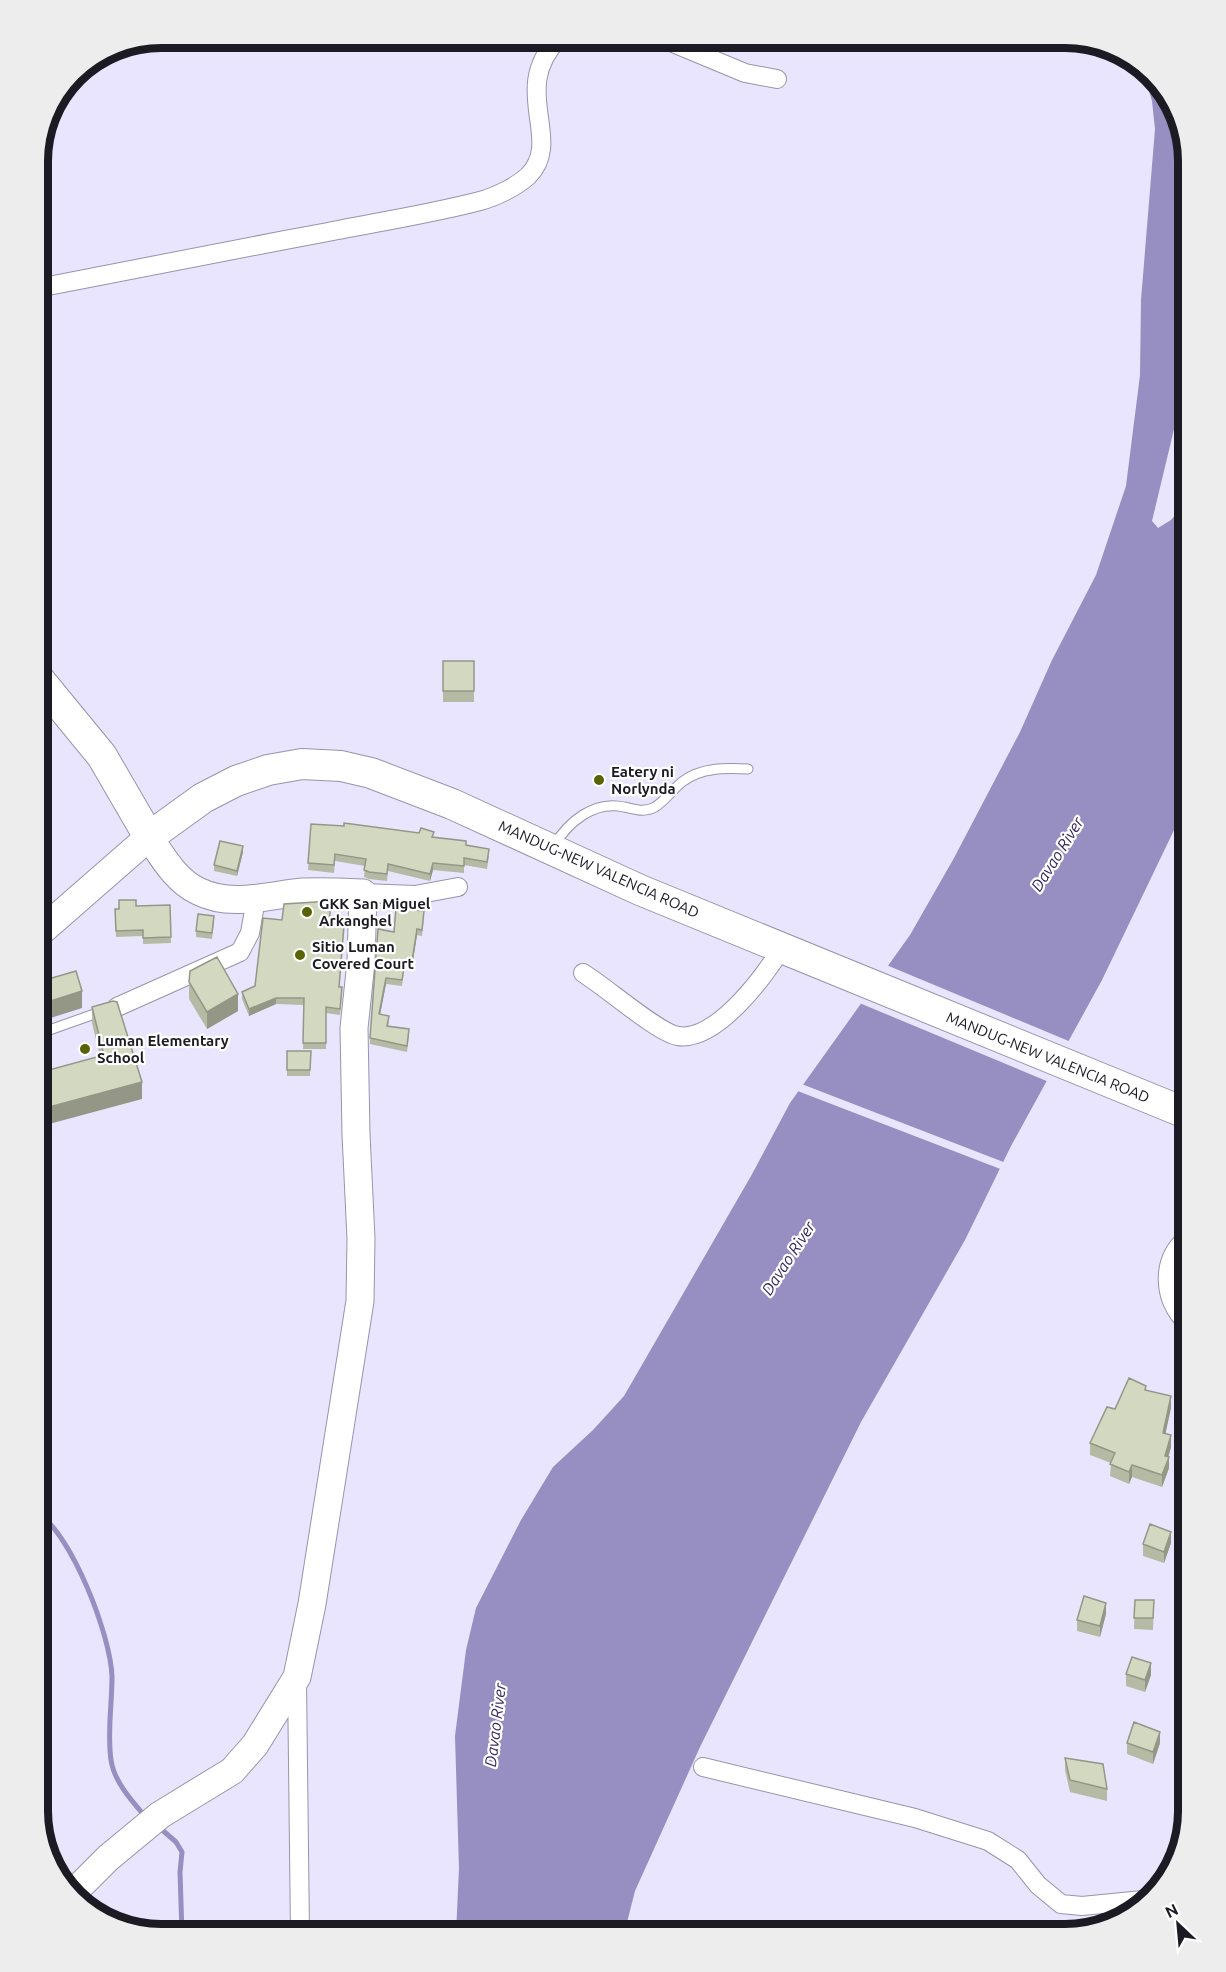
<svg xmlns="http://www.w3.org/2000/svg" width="1226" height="1972" viewBox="0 0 1226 1972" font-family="Ubuntu,sans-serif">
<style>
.water{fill:#978ec1}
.pier{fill:#e9e5fe}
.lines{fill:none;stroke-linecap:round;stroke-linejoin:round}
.stream{stroke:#978ec1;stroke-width:5}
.lane-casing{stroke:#9794ab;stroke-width:11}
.street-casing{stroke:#9794ab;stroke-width:20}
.secondary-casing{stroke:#9794ab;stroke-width:29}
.primary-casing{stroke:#9794ab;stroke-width:32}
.lane{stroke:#fff;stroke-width:9}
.street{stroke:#fff;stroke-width:18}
.secondary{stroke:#fff;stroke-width:27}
.primary{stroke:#fff;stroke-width:30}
.wall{fill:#b5baa5}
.shaded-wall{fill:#949786}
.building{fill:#d3d8c0;stroke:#949786;stroke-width:1.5}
.poi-dot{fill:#596303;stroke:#fff;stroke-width:2}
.labels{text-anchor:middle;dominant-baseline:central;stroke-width:4.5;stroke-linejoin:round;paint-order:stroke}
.poi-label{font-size:15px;font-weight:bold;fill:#1c1b24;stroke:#fff;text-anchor:start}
.street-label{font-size:15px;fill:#1c1b24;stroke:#fff}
.water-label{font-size:16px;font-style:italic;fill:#362562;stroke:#fff}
.rim{fill:none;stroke:#1c1b24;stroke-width:8}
</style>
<rect width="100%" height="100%" fill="#e9e5fe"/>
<path class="water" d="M 1142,67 L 1176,106 L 1188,161 L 1188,371 L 1152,521 L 1158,528 L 1171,520 L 1188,500 L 1188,801 L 1102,980 L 1011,1146 L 965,1240 L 861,1422 L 700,1747 L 635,1891 L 624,1934 L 456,1934 L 459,1868 L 455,1736 L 466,1650 L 476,1608 L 521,1520 L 553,1467 L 593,1430 L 624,1396 L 751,1176 L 790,1103 L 910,935 L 954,858 L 1020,732 L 1052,660 L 1096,575 L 1126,486 L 1140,375 L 1141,300 L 1155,129 L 1152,101 Z"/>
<path class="pier" d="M 884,964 L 1071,1042 L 1049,1082 L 857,1002 Z
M 799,1083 L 1006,1163 L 1003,1170 L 795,1090 Z"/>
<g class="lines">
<path class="stream" d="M 38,1513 C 72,1535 111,1636 112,1677 C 112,1705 107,1733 111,1760 C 114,1781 131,1800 144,1815
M 160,1828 L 176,1842 L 182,1852 L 180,1872 L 182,1934"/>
<g class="lane-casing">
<path id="lane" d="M 553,847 C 568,822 594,800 624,807 C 635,809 644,813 655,807 C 665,801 673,789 682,782 C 701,767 726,768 748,769
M 38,1034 L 103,1011"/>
</g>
<g class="street-casing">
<path id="street" d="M 661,38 L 745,73 L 777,79
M 38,288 C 134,269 231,250 328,232 C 378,222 430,214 480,201 C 495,197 516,187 528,176 C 565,139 508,90 559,38
M 363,893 L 415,895 L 458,887
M 583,973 C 606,987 658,1033 678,1036 C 716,1042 766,975 782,947
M 117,1007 L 240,952 L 250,933 L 256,899
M 1188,1324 C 1162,1299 1160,1260 1188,1237
M 297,1679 L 300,1934
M 703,1767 L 915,1818 L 988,1841 L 1018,1860 L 1038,1885 L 1061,1904 L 1082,1906 L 1143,1900"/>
</g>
<g class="secondary-casing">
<path id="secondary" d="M 38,934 L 149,837 C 162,856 176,881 198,891 C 231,908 268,895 303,892 C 323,891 343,892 363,893 L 361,962 L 354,1028 L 356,1134 L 361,1239 L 360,1301 L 312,1604 L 297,1677 L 255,1745 L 232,1771 L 160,1815 L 108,1858 L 74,1892"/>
</g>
<g class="primary-casing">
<path id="primary" d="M 38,678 L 102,756 L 149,837 L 203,798 L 236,781 L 268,770 L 302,764 L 341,766 L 371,773 L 452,804 L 640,890 L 1188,1114"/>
</g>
<use href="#lane" class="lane"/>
<use href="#street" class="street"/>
<use href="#secondary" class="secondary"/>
<use href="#primary" class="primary"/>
</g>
<path class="wall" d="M 443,661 L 474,661 L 474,702 L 443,702 Z
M 311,824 L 434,837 L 466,845 L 489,856 L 487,869 L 464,865 L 464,873 L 433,870 L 430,881 L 388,871 L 387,881 L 369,879 L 364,877 L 365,866 L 335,861 L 334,873 L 308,870 Z
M 243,852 L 237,876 L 214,871 L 214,865 Z
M 170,905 L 171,943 L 143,944 L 143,936 L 116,937 L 115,909 Z
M 331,907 L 329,924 L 344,931 L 339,987 L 342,994 L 340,1015 L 326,1013 L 326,1049 L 303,1049 L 304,1005 L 276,1004 L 249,1016 L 242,999 L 242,992 L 255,986 L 282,920 Z
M 424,917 L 422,936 L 417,935 L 412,967 L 405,966 L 402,986 L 386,984 L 380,1015 L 389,1022 L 388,1027 L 409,1035 L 407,1052 L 370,1044 L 370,1038 L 394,932 Z
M 214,922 L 212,939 L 196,937 L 196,931 Z
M 189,982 L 238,1011 L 207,1029 L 189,999 Z
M 92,1007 L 142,1099 L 100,1056 L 92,1023 Z
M 287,1051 L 311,1051 L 310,1076 L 287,1076 Z
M 1188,1259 L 1188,1304 L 1186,1304 L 1183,1297 L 1183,1285 Z
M 1146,1390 L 1171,1408 L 1165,1434 L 1171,1447 L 1168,1457 L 1169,1468 L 1162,1487 L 1132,1477 L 1129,1484 L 1110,1476 L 1111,1463 L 1090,1455 L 1090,1443 L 1115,1409 Z
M 1171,1543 L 1164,1563 L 1143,1556 L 1143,1544 Z
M 1135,1600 L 1154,1600 L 1153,1630 L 1134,1629 Z
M 1106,1614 L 1100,1637 L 1077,1631 L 1077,1620 Z
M 1126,1674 L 1151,1675 L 1145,1692 L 1126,1686 Z
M 1127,1743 L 1160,1743 L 1153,1764 L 1127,1754 Z
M 1065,1758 L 1107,1789 L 1107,1801 L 1070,1792 L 1065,1770 Z"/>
<path class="shaded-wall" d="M 243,846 L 243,852 L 237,876 L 237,871 Z
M 433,863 L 433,870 L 430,881 L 430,874 Z
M 417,929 L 417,935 L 412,967 L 412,961 Z
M 386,978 L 386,984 L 379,1020 L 379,1014 Z
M 82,991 L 82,1008 L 38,1022 L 38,1005 Z
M 238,994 L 238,1011 L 207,1029 L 207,1012 Z
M 276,998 L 276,1004 L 249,1016 L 249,1009 Z
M 142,1082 L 142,1099 L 38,1127 L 38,1110 Z
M 1171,1396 L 1171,1408 L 1163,1445 L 1163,1433 Z
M 1171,1435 L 1171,1447 L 1166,1465 L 1169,1457 L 1169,1468 L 1162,1487 L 1162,1475 L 1165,1456 Z
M 1132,1465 L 1132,1477 L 1129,1484 L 1129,1472 Z
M 1171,1532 L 1171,1543 L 1164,1563 L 1164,1552 Z
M 1106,1603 L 1106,1614 L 1100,1637 L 1100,1626 Z
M 1151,1663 L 1151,1675 L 1145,1692 L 1145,1680 Z
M 1160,1732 L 1160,1743 L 1153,1764 L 1153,1752 Z"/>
<path class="building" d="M 443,661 L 474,661 L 474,691 L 443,691 Z
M 344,823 L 419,833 L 421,828 L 434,832 L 432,837 L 466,841 L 466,845 L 489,849 L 487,862 L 464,858 L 464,866 L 433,863 L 430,874 L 388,864 L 387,874 L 369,872 L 364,870 L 366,859 L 335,854 L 334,865 L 308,863 L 311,824 L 344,826 Z
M 220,841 L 243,846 L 237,871 L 214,865 Z
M 119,900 L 136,900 L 136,906 L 170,905 L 171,937 L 143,938 L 143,930 L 116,931 L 115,909 L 119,909 Z
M 331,901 L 329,924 L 344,925 L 339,987 L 342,987 L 340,1009 L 326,1007 L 326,1043 L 303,1043 L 304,998 L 276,998 L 249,1009 L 242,992 L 255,986 L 263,918 L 282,920 L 284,904 Z
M 396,908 L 424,911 L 422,930 L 417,929 L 412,961 L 405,960 L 402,980 L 386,978 L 379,1014 L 389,1016 L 387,1026 L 409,1029 L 407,1046 L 370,1038 L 378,929 L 394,932 Z
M 198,914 L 214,916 L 212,933 L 196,931 Z
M 217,957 L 238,994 L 207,1012 L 189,982 L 190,971 Z
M 76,971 L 82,991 L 38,1005 L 38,982 Z
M 113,1001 L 117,1002 L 142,1082 L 38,1110 L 38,1073 L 104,1055 L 92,1007 Z
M 287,1051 L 311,1051 L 310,1070 L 287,1070 Z
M 1188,1259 L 1188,1292 L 1186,1292 L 1183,1285 L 1187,1262 Z
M 1129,1378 L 1146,1386 L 1145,1390 L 1171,1396 L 1163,1433 L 1171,1435 L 1165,1456 L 1169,1457 L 1162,1475 L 1132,1465 L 1129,1472 L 1110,1464 L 1115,1453 L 1090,1443 L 1107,1407 L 1115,1409 Z
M 1150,1524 L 1171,1532 L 1164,1552 L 1143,1544 Z
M 1084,1596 L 1106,1603 L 1100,1626 L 1077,1620 Z
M 1135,1600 L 1154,1600 L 1153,1618 L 1134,1618 Z
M 1132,1657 L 1151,1663 L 1145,1680 L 1126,1674 Z
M 1134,1722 L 1160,1732 L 1153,1752 L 1127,1743 Z
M 1065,1758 L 1103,1764 L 1107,1789 L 1070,1780 Z"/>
<g class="poi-dot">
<circle cx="599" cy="780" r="6"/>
<circle cx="307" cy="912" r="6"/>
<circle cx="300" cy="955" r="6"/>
<circle cx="85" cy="1049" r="6"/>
</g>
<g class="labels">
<g class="poi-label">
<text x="611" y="771">Eatery ni<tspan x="611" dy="17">Norlynda</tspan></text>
<text x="319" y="903">GKK San Miguel<tspan x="319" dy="17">Arkanghel</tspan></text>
<text x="312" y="946">Sitio Luman<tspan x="312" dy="17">Covered Court</tspan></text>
<text x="97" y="1040">Luman Elementary<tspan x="97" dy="17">School</tspan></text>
</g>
<g class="street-label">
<text transform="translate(599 869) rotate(24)">MANDUG-NEW VALENCIA ROAD</text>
<text transform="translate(1048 1057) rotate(22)">MANDUG-NEW VALENCIA ROAD</text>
</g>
<g class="water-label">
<text transform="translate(1057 854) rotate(-58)">Davao River</text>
<text transform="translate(788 1258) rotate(-57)">Davao River</text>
<text transform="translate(495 1725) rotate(-83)">Davao River</text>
</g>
</g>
<path d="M0 0H1226V1972H0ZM161 48H1065A113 113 0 0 1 1178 161V1811A113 113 0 0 1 1065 1924H161A113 113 0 0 1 48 1811V161A113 113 0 0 1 161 48Z" fill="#ededed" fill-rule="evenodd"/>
<path class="rim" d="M161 48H1065A113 113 0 0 1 1178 161V1811A113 113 0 0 1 1065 1924H161A113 113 0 0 1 48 1811V161A113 113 0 0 1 161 48Z"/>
<g transform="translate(1178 1924) rotate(334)" stroke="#ffffff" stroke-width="4.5" paint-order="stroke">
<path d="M0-4.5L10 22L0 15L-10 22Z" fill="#1c1b24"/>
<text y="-9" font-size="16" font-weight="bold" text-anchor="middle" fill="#1c1b24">N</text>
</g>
</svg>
